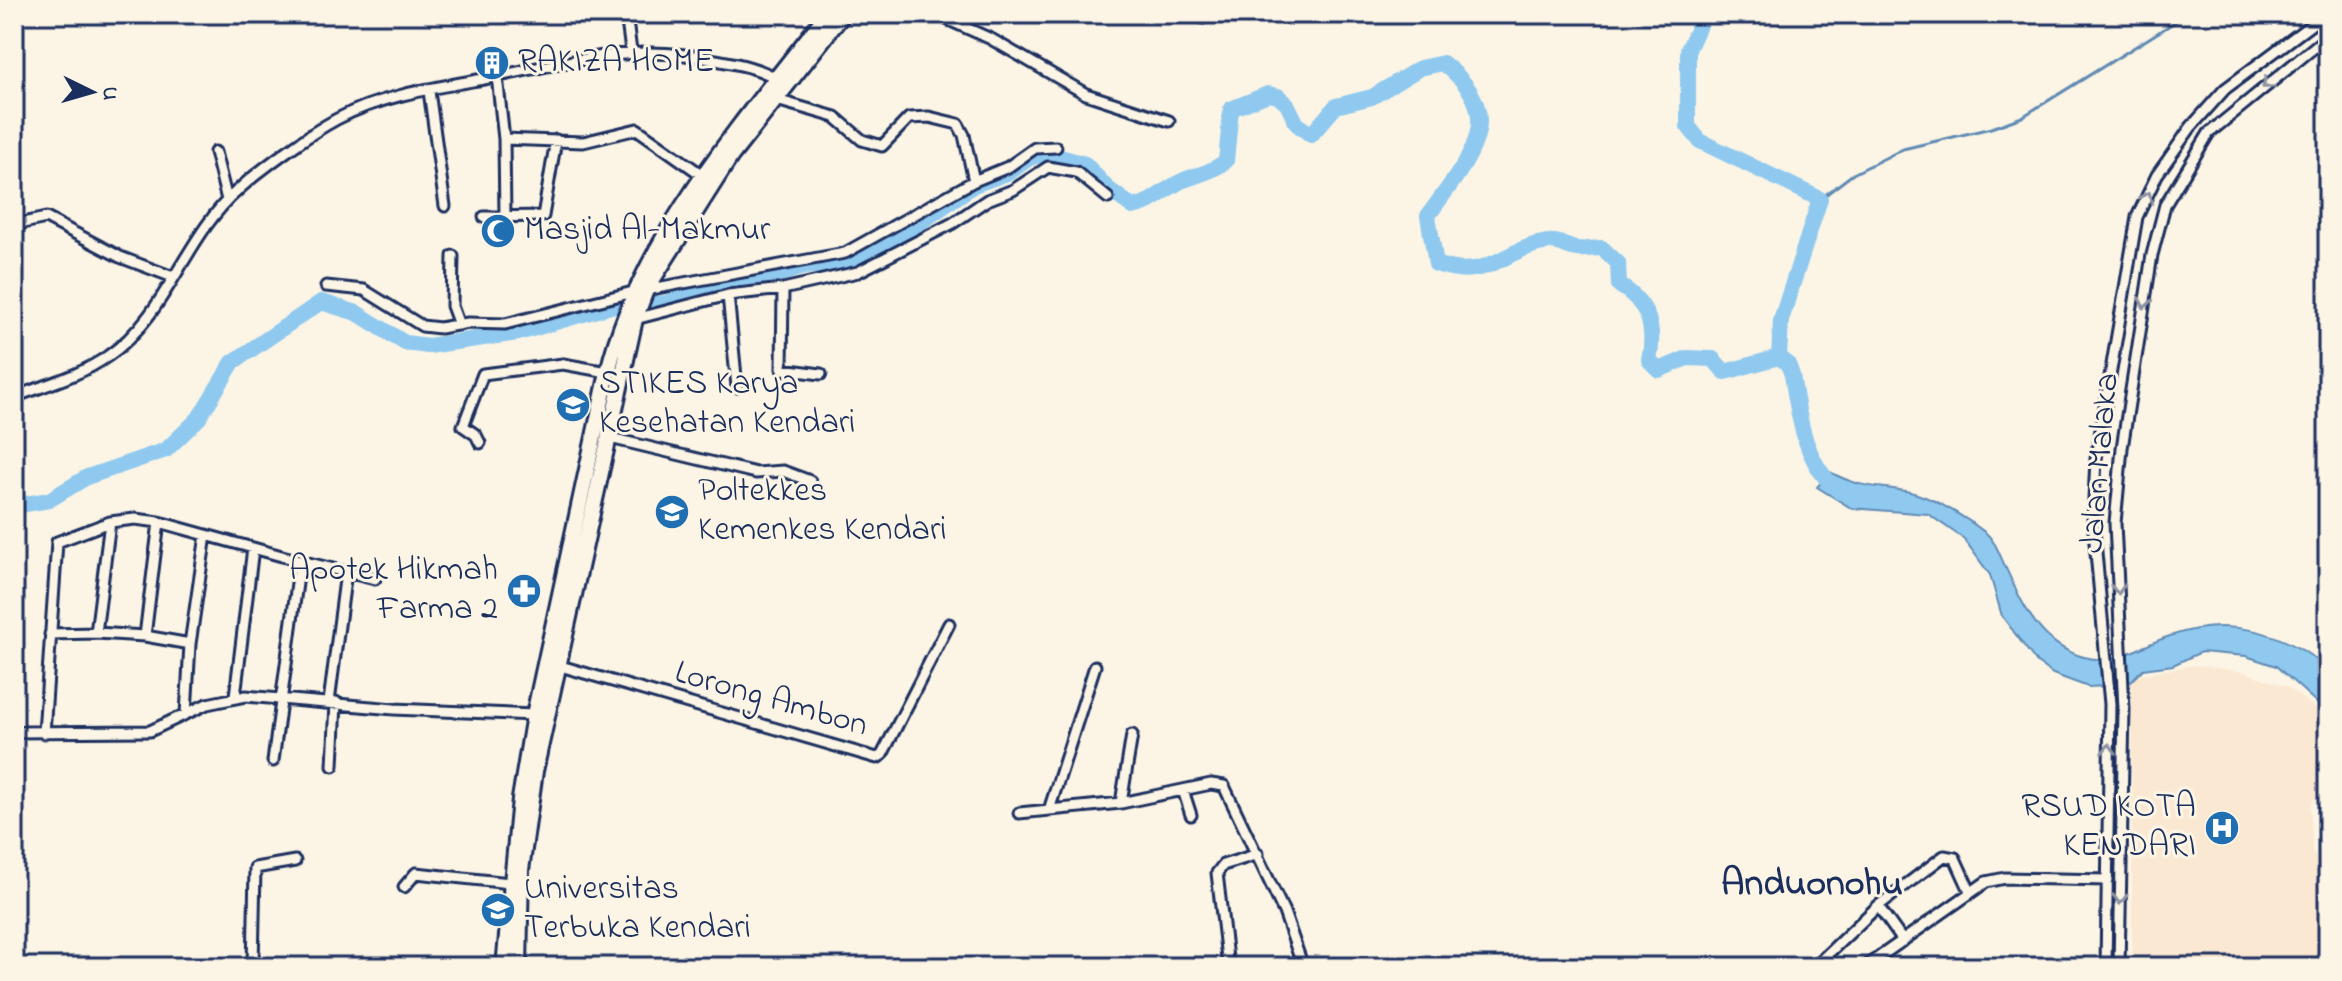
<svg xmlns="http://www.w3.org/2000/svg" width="2342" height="981" viewBox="0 0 2342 981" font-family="'Indie Flower',sans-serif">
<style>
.built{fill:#fbe8d3}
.water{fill:#90c9ef;stroke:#618bb5;stroke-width:2}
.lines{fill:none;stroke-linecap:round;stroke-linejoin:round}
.stream{stroke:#618bb5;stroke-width:3}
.river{stroke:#90c9ef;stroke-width:16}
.minor-casing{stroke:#1b2f5e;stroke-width:15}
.trunk-casing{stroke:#1b2f5e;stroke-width:20}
.minor{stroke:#fcf5e5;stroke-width:9}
.trunk{stroke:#fcf5e5;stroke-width:14}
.oneway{stroke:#8c92a2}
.labels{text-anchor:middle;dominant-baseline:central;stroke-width:6;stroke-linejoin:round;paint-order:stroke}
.poi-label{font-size:34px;fill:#1b2f5e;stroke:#fcf5e5;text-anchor:start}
.street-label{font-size:34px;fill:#1b2f5e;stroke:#fcf5e5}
.quarter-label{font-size:38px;font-weight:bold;fill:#1b2f5e;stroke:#fcf5e5}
</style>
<rect width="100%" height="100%" fill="#fcf5e5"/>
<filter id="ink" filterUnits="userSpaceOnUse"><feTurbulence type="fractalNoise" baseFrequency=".0125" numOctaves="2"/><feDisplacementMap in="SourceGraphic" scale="16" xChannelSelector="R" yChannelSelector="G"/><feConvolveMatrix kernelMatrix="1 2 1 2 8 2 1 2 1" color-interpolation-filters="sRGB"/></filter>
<g filter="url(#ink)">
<path class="built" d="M 2195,665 L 2245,672 L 2288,687 L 2326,717 L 2328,760 L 2316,798 L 2310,805 L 2313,852 L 2328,879 L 2328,967 L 2132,967 L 2132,676 Z"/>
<path class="water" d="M 1830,472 C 1867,492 1883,484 1917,494 C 1939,501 1968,519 1986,533 C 1995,541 1999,553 2004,564 C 2022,603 2039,645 2084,657 C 2115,666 2142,645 2170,636 C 2227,616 2283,630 2328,669 L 2328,713 L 2276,666 L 2246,656 L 2201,652 L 2173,665 L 2143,669 L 2127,685 L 2088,687 L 2053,674 L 2037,663 L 2002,616 L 1990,575 L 1964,539 L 1928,514 L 1851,508 L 1817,487 Z"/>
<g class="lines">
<path class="stream" d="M 1820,199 L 1853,174 L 1903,149 L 1991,128 L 2022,117 L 2188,14"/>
<path class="river" d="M 1704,14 L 1688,50 L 1688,126 L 1700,141 L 1820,199 L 1781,320 L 1779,357 L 1788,364 L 1792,375 C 1799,417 1804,464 1840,492
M 14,506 L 49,500 L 87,477 L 166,450 L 199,418 L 233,362 L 321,302 L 357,313 L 405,343 L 428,346 L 518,333 L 614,305 L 666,303 L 728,281 L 781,274 L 803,267 L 850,263 L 893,242 L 974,185 L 1010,172 L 1029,158 L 1046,153 L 1085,164 L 1107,188 L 1133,207 C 1154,203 1165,188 1184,180 C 1200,174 1212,172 1226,161 L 1231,109 L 1268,94 L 1278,96 L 1287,104 L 1297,124 L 1311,135 L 1336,106 L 1372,97 L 1420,68 L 1443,63 C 1513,117 1466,161 1428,216 L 1436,264 C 1490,283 1501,249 1548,242 C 1558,240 1567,248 1577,249 C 1585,250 1594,248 1602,248 L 1618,263 L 1619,285 C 1648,302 1656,327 1649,360 L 1659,370 L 1687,358 L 1713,359 L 1725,372 L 1779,357"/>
<g class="minor-casing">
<path id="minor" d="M 626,14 L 631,51
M 935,14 L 991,39 L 1086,94 L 1169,121
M 1203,14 L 1203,18
M 497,76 L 504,139 L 583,142 L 637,129 L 705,177
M 429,91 L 445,206
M 773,99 L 835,117 L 862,140 L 882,146 L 909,118 L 929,117 L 958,124 L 964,135 L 974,181
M 504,139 L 505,217
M 215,152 L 227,200
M 484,217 L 543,216 L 556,140
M 14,225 L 46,218 L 120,257 L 173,277
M 453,256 L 452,306 L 459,325
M 326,286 L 364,290 L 422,326 L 440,328 L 468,323 L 505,324 L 633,292
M 783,289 L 782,369 L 821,374
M 646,290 L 845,253 L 974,181 L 1008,167 L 1035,148 L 1056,147
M 728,295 L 783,289 L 858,272 L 953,223 L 987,200 L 1013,190 L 1048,167 L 1076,172 L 1108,198
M 635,319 L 728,295 L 737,387
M 14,397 C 46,385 80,376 108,356 C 167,316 185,236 238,190 C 262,168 309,134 337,119 C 382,95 439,87 489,78 C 569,62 633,42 716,60 C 738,64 760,68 779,80
M 606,437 L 756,473 L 783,471 L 810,481
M 480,443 L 476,435 L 463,426 L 483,374 L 563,364 L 608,372
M 346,572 L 375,579
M 50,634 L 96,633
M 145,636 L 96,633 L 110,522 L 135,519 L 159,522
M 190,644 L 145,636 L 159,522 L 206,535
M 557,665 L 877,758 L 882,755 L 949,624
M 235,696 L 253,548 L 300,561
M 186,714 L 190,644 L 206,535 L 253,548
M 14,732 L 150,731 L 207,704 L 246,696 L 394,709 L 534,715
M 44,733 L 57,542 L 110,522
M 273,761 L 300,561 L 346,572 L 329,702
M 333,766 L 336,702
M 1183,790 L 1191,815
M 1121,803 L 1132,735
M 1050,807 L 1095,666
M 1019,813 L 1121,803 L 1211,784 L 1224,786 L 1284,912 L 1303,967
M 404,887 L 416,873 L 510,883
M 1878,906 L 1944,856 L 1955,858 L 1970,891
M 253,967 L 255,868 L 295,861
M 1228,967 L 1217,873 L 1223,865 L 1258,854
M 1814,967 L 1878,906 L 1903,941
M 1865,967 L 1986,882 L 2005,878 L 2108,880
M 2106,967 L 2110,704 L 2093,520 L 2096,459 L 2137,217 L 2157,175 L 2191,127 L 2225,89 L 2320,18
M 2119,967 L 2124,709 L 2115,523 L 2122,448 L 2152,255 L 2165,205 L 2209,133 L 2328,36"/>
</g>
<g class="trunk-casing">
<path id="trunk" d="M 504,967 L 520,799 L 534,715 L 608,372 C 638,241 746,118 827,14
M 519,967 L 521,870 L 535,771 L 635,319 L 646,290 L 731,156 L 843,14"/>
</g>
<use href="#minor" class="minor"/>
<use href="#trunk" class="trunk"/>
</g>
<defs><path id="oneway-chevron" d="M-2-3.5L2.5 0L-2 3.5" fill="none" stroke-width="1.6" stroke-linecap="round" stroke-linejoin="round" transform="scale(2)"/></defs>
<g class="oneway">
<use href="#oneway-chevron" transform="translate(2267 84) rotate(141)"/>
<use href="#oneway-chevron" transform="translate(2147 197) rotate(-65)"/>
<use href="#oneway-chevron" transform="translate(2145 303) rotate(100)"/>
<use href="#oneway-chevron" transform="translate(2118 589) rotate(87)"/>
<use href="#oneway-chevron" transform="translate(2109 749) rotate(-89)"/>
<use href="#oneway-chevron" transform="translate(2120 899) rotate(91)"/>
</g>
</g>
<defs>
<g id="building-disc" transform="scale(1.8)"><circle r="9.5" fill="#1f6fb2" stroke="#fcf5e5"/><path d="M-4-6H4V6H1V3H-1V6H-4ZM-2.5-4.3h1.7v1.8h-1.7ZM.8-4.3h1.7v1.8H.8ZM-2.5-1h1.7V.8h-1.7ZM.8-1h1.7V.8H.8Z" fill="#fff"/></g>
<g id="mosque-disc" transform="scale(1.8)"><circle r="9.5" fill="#1f6fb2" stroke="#fcf5e5"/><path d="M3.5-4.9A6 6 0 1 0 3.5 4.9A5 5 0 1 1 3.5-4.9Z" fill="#fff"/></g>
<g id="university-disc" transform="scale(1.8)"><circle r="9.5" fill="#1f6fb2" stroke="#fcf5e5"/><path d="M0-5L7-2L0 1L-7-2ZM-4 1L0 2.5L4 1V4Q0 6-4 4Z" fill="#fff"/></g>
<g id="pharmacy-disc" transform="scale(1.8)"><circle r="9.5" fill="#1f6fb2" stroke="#fcf5e5"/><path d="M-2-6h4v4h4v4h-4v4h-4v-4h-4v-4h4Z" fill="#fff"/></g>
<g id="hospital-disc" transform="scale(1.8)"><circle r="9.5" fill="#1f6fb2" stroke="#fcf5e5"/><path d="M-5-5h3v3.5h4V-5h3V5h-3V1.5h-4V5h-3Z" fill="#fff"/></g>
</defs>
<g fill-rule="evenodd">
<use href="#building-disc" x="492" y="63"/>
<use href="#mosque-disc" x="498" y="231"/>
<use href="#university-disc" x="573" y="405"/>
<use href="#university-disc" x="672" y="512"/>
<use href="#pharmacy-disc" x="524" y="591"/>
<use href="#hospital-disc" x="2222" y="828"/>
<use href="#university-disc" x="498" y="910"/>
</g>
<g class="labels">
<g class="poi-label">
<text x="518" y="63">RAKIZA HOME</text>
<text x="524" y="231">Masjid Al-Makmur</text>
<text x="599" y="385">STIKES Karya<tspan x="599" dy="39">Kesehatan Kendari</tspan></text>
<text x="698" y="492">Poltekkes<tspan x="698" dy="39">Kemenkes Kendari</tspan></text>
<text x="498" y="571" text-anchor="end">Apotek Hikmah<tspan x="498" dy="39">Farma 2</tspan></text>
<text x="2196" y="808" text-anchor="end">RSUD KOTA<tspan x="2196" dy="39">KENDARI</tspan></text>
<text x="524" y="890">Universitas<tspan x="524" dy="39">Terbuka Kendari</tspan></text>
</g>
<g class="street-label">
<text transform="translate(2101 463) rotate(-85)">Jalan Malaka</text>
<text transform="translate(771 700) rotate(16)">Lorong Ambon</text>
</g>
<g class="quarter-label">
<text x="1812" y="885">Anduonohu</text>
</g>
</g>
<rect width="2342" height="981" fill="none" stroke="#fcf5e5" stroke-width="48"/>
<rect x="24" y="24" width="2294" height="933" fill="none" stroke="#1b2f5e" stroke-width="3" filter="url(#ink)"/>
<g transform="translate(92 92) rotate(95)" stroke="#fcf5e5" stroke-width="6" paint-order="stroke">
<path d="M0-6L14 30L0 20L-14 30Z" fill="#1b2f5e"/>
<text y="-12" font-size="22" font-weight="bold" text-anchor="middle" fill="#1b2f5e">U</text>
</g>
</svg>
